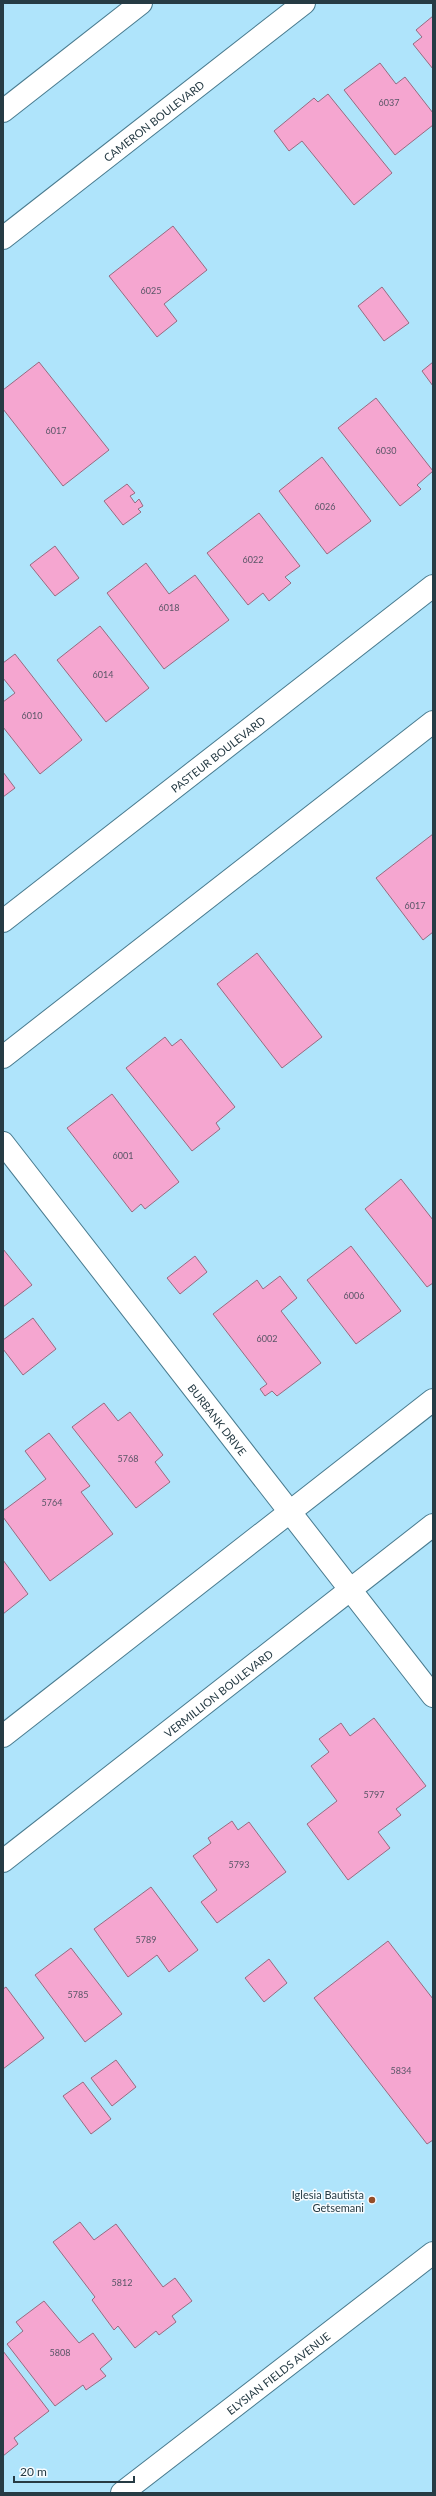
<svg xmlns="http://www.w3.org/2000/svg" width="436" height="2496" viewBox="0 0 436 2496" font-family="Lato,sans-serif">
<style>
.building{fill:#f5a6d0;stroke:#966b81}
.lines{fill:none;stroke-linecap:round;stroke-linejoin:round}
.minor-casing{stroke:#497b8f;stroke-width:24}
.secondary-casing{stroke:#497b8f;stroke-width:24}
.minor{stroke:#fff;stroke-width:22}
.secondary{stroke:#fff;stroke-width:22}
.poi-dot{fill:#944d28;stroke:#f7fcff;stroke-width:1.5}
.labels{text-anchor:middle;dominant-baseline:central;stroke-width:3;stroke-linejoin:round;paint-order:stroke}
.number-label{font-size:9px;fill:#5a5667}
.street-label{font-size:11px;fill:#263b44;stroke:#f7fcff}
.poi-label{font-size:11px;fill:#263b44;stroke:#f7fcff;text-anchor:end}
</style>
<rect width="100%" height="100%" fill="#afe4fb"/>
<path class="building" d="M 433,16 L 433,69 L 413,44 L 422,37 L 416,30 Z
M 380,63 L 396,84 L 405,77 L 433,113 L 433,125 L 395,155 L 344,90 Z
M 328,94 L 392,173 L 354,205 L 302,141 L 289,151 L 274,131 L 314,98 L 318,102 Z
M 173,226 L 207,270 L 164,304 L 177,321 L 157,337 L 109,276 Z
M 382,287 L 409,323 L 384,341 L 358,306 Z
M 39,362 L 109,450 L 63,486 L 3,409 L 3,390 Z
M 433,362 L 433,386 L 422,371 Z
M 376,398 L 433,471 L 417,485 L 421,489 L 400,506 L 338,428 Z
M 322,457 L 371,521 L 327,554 L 279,491 Z
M 127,484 L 135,493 L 130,496 L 135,503 L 139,499 L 143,506 L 138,509 L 141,512 L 123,525 L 104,501 Z
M 259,513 L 300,566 L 285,577 L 291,583 L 269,601 L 263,593 L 248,605 L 207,553 Z
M 55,546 L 79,578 L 55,596 L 30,565 Z
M 146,563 L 169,594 L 195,575 L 229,620 L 164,669 L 107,593 Z
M 100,626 L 149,688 L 106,722 L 57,660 Z
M 15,654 L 82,740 L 40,774 L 3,727 L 3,702 L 15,693 L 3,678 L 3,663 Z
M 3,772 L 15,788 L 3,797 Z
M 433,834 L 433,932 L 423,940 L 376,878 Z
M 257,953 L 322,1037 L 282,1068 L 217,984 Z
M 165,1037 L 172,1046 L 181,1039 L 235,1107 L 216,1123 L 220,1129 L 192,1151 L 126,1068 Z
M 112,1094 L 179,1182 L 145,1209 L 141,1204 L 132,1212 L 67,1128 Z
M 401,1179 L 433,1220 L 433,1283 L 427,1287 L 365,1209 Z
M 351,1246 L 401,1311 L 356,1344 L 307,1280 Z
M 3,1249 L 32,1285 L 3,1307 Z
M 195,1256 L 207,1272 L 180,1294 L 167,1278 Z
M 280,1276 L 297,1298 L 281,1311 L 321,1363 L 277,1396 L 272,1391 L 265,1396 L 260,1389 L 267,1384 L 213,1314 L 257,1280 L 263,1289 Z
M 33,1318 L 56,1349 L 23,1375 L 3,1349 L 3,1340 Z
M 104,1403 L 118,1421 L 130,1412 L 163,1455 L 155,1462 L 170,1482 L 136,1508 L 72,1427 Z
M 49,1433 L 90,1486 L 81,1492 L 113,1534 L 50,1581 L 3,1517 L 3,1511 L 46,1479 L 25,1451 Z
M 3,1560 L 28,1594 L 3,1614 Z
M 374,1718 L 426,1786 L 396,1809 L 401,1815 L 378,1832 L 390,1848 L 348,1880 L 307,1824 L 337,1801 L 311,1766 L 329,1752 L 319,1739 L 341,1723 L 350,1736 Z
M 232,1821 L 238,1830 L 249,1822 L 286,1872 L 217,1923 L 201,1902 L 217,1890 L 193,1856 L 211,1843 L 208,1838 Z
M 151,1887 L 198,1950 L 169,1972 L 157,1955 L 128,1977 L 94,1929 Z
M 388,1941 L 433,1999 L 433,2140 L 427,2144 L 314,1998 Z
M 71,1948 L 122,2014 L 85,2042 L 35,1975 Z
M 269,1959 L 287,1983 L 264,2002 L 245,1978 Z
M 6,1987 L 44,2038 L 3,2069 L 3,1989 Z
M 116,2060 L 136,2087 L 112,2106 L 91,2078 Z
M 83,2082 L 111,2119 L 91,2134 L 63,2096 Z
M 80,2222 L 94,2240 L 116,2224 L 163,2287 L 175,2278 L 192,2301 L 172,2316 L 176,2322 L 159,2335 L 156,2331 L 135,2348 L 118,2326 L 114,2330 L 92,2300 L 95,2297 L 53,2242 Z
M 44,2301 L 79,2343 L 93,2333 L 112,2359 L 100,2369 L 106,2376 L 86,2390 L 83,2385 L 55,2406 L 7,2344 L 23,2331 L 16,2322 Z
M 3,2351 L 49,2411 L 14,2438 L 18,2444 L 3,2456 Z"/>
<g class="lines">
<g class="minor-casing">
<g id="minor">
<path d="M 3,111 L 141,3"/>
<path id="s1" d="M 3,238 L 304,3"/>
<path id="s2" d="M 3,921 L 433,586"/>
<path d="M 3,1057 L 433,722"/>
<path id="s3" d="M 3,1143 L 433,1696"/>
<path d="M 3,1736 L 433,1400"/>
<path id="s4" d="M 3,1861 L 433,1525"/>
</g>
</g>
<g class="secondary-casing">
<g id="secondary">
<path id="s5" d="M 122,2493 L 433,2253"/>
</g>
</g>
<use href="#minor" class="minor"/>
<use href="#secondary" class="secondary"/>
</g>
<circle class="poi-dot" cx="372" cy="2200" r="4"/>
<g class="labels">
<g class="number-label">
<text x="389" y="102">6037</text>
<text x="151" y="290">6025</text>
<text x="56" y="430">6017</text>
<text x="386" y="450">6030</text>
<text x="325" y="506">6026</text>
<text x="253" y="559">6022</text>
<text x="169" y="607">6018</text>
<text x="103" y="674">6014</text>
<text x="32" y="715">6010</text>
<text x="415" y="905">6017</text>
<text x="123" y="1155">6001</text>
<text x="354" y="1295">6006</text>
<text x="267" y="1338">6002</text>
<text x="128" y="1458">5768</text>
<text x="52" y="1502">5764</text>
<text x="374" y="1794">5797</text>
<text x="239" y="1864">5793</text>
<text x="146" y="1939">5789</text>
<text x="78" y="1994">5785</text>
<text x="401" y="2070">5834</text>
<text x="122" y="2282">5812</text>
<text x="60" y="2352">5808</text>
</g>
<g class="street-label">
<text stroke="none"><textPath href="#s1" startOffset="191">CAMERON BOULEVARD</textPath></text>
<text stroke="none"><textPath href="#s2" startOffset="272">PASTEUR BOULEVARD</textPath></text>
<text stroke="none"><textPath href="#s3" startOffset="350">BURBANK DRIVE</textPath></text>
<text stroke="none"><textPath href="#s4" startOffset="273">VERMILLION BOULEVARD</textPath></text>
<text stroke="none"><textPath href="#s5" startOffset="197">ELYSIAN FIELDS AVENUE</textPath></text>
</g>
<g class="poi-label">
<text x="364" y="2194">Iglesia Bautista<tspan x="364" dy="13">Getsemani</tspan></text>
</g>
</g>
<rect width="436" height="2496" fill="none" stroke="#263b44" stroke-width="8"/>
<path d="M14 2476v6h120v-6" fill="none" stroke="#263b44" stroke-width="2"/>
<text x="20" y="2476" font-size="12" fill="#263b44" stroke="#f7fcff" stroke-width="3" paint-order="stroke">20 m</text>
</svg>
